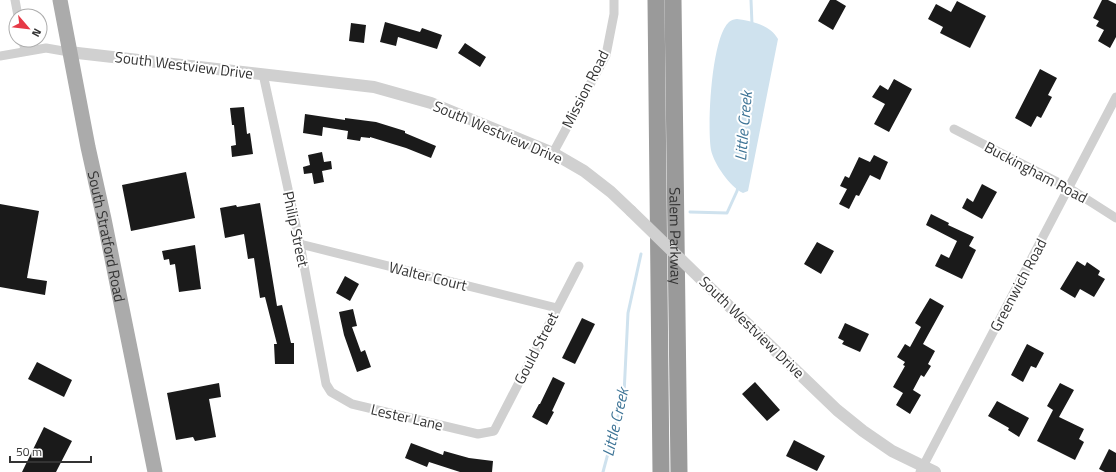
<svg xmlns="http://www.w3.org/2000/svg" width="1116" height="472" viewBox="0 0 1116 472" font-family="'Titillium Web',sans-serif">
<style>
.water{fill:#cfe2ee}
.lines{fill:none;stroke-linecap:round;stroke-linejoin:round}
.stream{stroke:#cfe2ee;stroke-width:3}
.building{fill:#1a1a1a}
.minor{stroke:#d0d0d0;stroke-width:9}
.tertiary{stroke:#d0d0d0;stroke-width:12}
.primary{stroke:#ababab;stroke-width:15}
.motorway{stroke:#9a9a9a;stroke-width:17}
.tertiary-bridge{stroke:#d0d0d0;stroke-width:12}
.labels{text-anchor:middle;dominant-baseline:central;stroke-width:4;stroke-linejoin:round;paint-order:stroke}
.street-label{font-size:15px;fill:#333;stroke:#fff}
.water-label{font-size:16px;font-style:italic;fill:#3f7597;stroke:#fff}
</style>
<rect width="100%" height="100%" fill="#fff"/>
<path class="water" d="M 737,19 C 752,21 770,25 778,39 L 748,191 L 743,193 C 730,187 714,164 711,150 C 707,127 711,38 729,22 C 731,20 735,19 737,19 Z"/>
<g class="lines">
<path class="stream" d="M 751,0 L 752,24
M 690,212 L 727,213 L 737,191 L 738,187
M 603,472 L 624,394 L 628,313 L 641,254"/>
</g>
<path class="building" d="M 830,0 L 836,0 L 846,6 L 833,30 L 818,21 Z
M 1102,0 L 1108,0 L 1116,4 L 1116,37 L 1110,48 L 1098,41 L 1104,30 L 1096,26 L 1099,21 L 1093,18 Z
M 957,1 L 986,16 L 970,48 L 940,33 L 943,27 L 928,19 L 936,4 L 951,12 Z
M 385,22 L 420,32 L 422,28 L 442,35 L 437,49 L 398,37 L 396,46 L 380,42 Z
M 351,23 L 366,25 L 364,43 L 349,41 Z
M 465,43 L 486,57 L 480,67 L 458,53 Z
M 1040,69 L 1057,78 L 1048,95 L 1052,97 L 1041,118 L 1037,116 L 1031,127 L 1015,118 Z
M 894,79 L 912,89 L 889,132 L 874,124 L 885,104 L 872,97 L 880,85 L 888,90 Z
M 244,107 L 247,134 L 250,133 L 253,154 L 232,157 L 231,146 L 236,145 L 234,125 L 232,125 L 230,108 Z
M 305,114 L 345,120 L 345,118 L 376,122 L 405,131 L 405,133 L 436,146 L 431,158 L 406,148 L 370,137 L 370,138 L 361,137 L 360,141 L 347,139 L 348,131 L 323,127 L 322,136 L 303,133 Z
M 322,152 L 324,162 L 331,161 L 332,169 L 322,171 L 324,182 L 314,184 L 312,173 L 304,174 L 303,167 L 310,165 L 308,155 Z
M 874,155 L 888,162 L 880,180 L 870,175 L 859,196 L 856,195 L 849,209 L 839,204 L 847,189 L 840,186 L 845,176 L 849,178 L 859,157 L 870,162 Z
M 186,172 L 195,218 L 131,231 L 122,185 Z
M 982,184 L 997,192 L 982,219 L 962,208 L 967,198 L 973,202 Z
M 260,203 L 277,306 L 282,305 L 291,343 L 294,343 L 294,364 L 275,364 L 274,344 L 277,344 L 265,297 L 260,298 L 254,258 L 248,259 L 244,234 L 225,238 L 220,208 L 236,205 L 237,207 Z
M 0,204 L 39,211 L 27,278 L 47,281 L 45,295 L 0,287 Z
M 931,214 L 949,223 L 948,225 L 974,237 L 969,246 L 976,250 L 962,279 L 935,266 L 941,254 L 949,258 L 957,241 L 926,225 Z
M 817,242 L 834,251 L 821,274 L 804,264 Z
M 195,245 L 201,289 L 179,292 L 175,264 L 170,265 L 169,259 L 164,260 L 162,251 Z
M 1077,261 L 1085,266 L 1087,262 L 1100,271 L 1098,275 L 1105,279 L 1094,297 L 1080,289 L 1075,298 L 1060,289 Z
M 345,276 L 359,284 L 350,301 L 336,293 Z
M 930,298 L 944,306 L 923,344 L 935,351 L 928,364 L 931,366 L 924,377 L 921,375 L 913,390 L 921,395 L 910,414 L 896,405 L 903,393 L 893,387 L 905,366 L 903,365 L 905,362 L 897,357 L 905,344 L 910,347 L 921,327 L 915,323 Z
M 353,309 L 357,326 L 352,327 L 361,352 L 365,350 L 371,367 L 357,372 L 344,335 L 339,312 Z
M 582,318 L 595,324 L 575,364 L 562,358 Z
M 845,323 L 869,334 L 860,352 L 842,344 L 844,341 L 838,338 Z
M 1027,344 L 1044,353 L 1036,368 L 1031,366 L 1023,382 L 1011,375 Z
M 37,362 L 72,380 L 64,397 L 28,379 Z
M 553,377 L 565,383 L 552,411 L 554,412 L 547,425 L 532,417 L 539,404 L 540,404 Z
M 755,382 L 780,410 L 767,421 L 742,394 Z
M 219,383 L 221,397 L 209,399 L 216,437 L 195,441 L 193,437 L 176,440 L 167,393 Z
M 1060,383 L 1074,390 L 1059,417 L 1084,429 L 1079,439 L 1084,442 L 1075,460 L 1037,441 L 1053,410 L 1047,406 Z
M 997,401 L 1029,418 L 1019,437 L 1008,430 L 1009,428 L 988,416 Z
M 44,427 L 72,441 L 56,472 L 22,472 Z
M 794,440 L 825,456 L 817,471 L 786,456 Z
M 411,443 L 443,455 L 444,451 L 469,458 L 493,461 L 492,472 L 460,472 L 429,462 L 427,467 L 405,458 Z
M 1109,449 L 1116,453 L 1116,472 L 1105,472 L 1099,469 Z"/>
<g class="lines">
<path class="minor" d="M 15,0 L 18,16
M 23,40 L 25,51
M 0,56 L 46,48 L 69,52
M 263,74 L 300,244 L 326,384 L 331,392 L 352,404 L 478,434 L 494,431 L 579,266
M 954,129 L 1069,188 L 1116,218
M 553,153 L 606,55 L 614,14 L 614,0
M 300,244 L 557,308
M 920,472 L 1116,97"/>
<path class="tertiary" d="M 69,52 L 374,87 L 431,103 L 553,153 L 584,171 L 611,192 L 631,211
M 703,281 L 837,410 L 863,431 L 892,451 L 935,472"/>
<path class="primary" id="s1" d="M 60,0 L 88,147 L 104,219 L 155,472"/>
<g class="motorway">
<path d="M 656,0 L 661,472"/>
<path id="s2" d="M 673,0 L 679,472"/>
</g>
<path class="tertiary-bridge" d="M 631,211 L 703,281"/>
</g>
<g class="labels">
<g class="street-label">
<text transform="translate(184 65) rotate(7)">South Westview Drive</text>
<text transform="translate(585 89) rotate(-63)">Mission Road</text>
<text transform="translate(498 132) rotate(23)">South Westview Drive</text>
<text transform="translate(1036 172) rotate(28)">Buckingham Road</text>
<text transform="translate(296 229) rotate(78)">Philip Street</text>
<text stroke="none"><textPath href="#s1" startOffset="241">South Stratford Road</textPath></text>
<text stroke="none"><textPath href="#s2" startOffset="236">Salem Parkway</textPath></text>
<text transform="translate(428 276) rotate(14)">Walter Court</text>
<text transform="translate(1018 285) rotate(-62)">Greenwich Road</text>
<text transform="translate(752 327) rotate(44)">South Westview Drive</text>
<text transform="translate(536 348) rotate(-63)">Gould Street</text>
<text transform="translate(407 417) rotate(13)">Lester Lane</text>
</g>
<g class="water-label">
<text transform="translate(743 126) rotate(-85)">Little Creek</text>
<text transform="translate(615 422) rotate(-77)">Little Creek</text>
</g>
</g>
<g transform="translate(28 28) rotate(118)"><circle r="19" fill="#ffffff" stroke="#adadad"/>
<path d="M0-3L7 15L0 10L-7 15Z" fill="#e63946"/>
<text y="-6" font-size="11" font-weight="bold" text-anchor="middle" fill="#333333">N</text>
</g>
<path d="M10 456v6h81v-6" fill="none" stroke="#333333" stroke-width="2"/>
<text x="16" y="456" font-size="12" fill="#333333" stroke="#ffffff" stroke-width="3" paint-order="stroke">50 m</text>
</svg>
